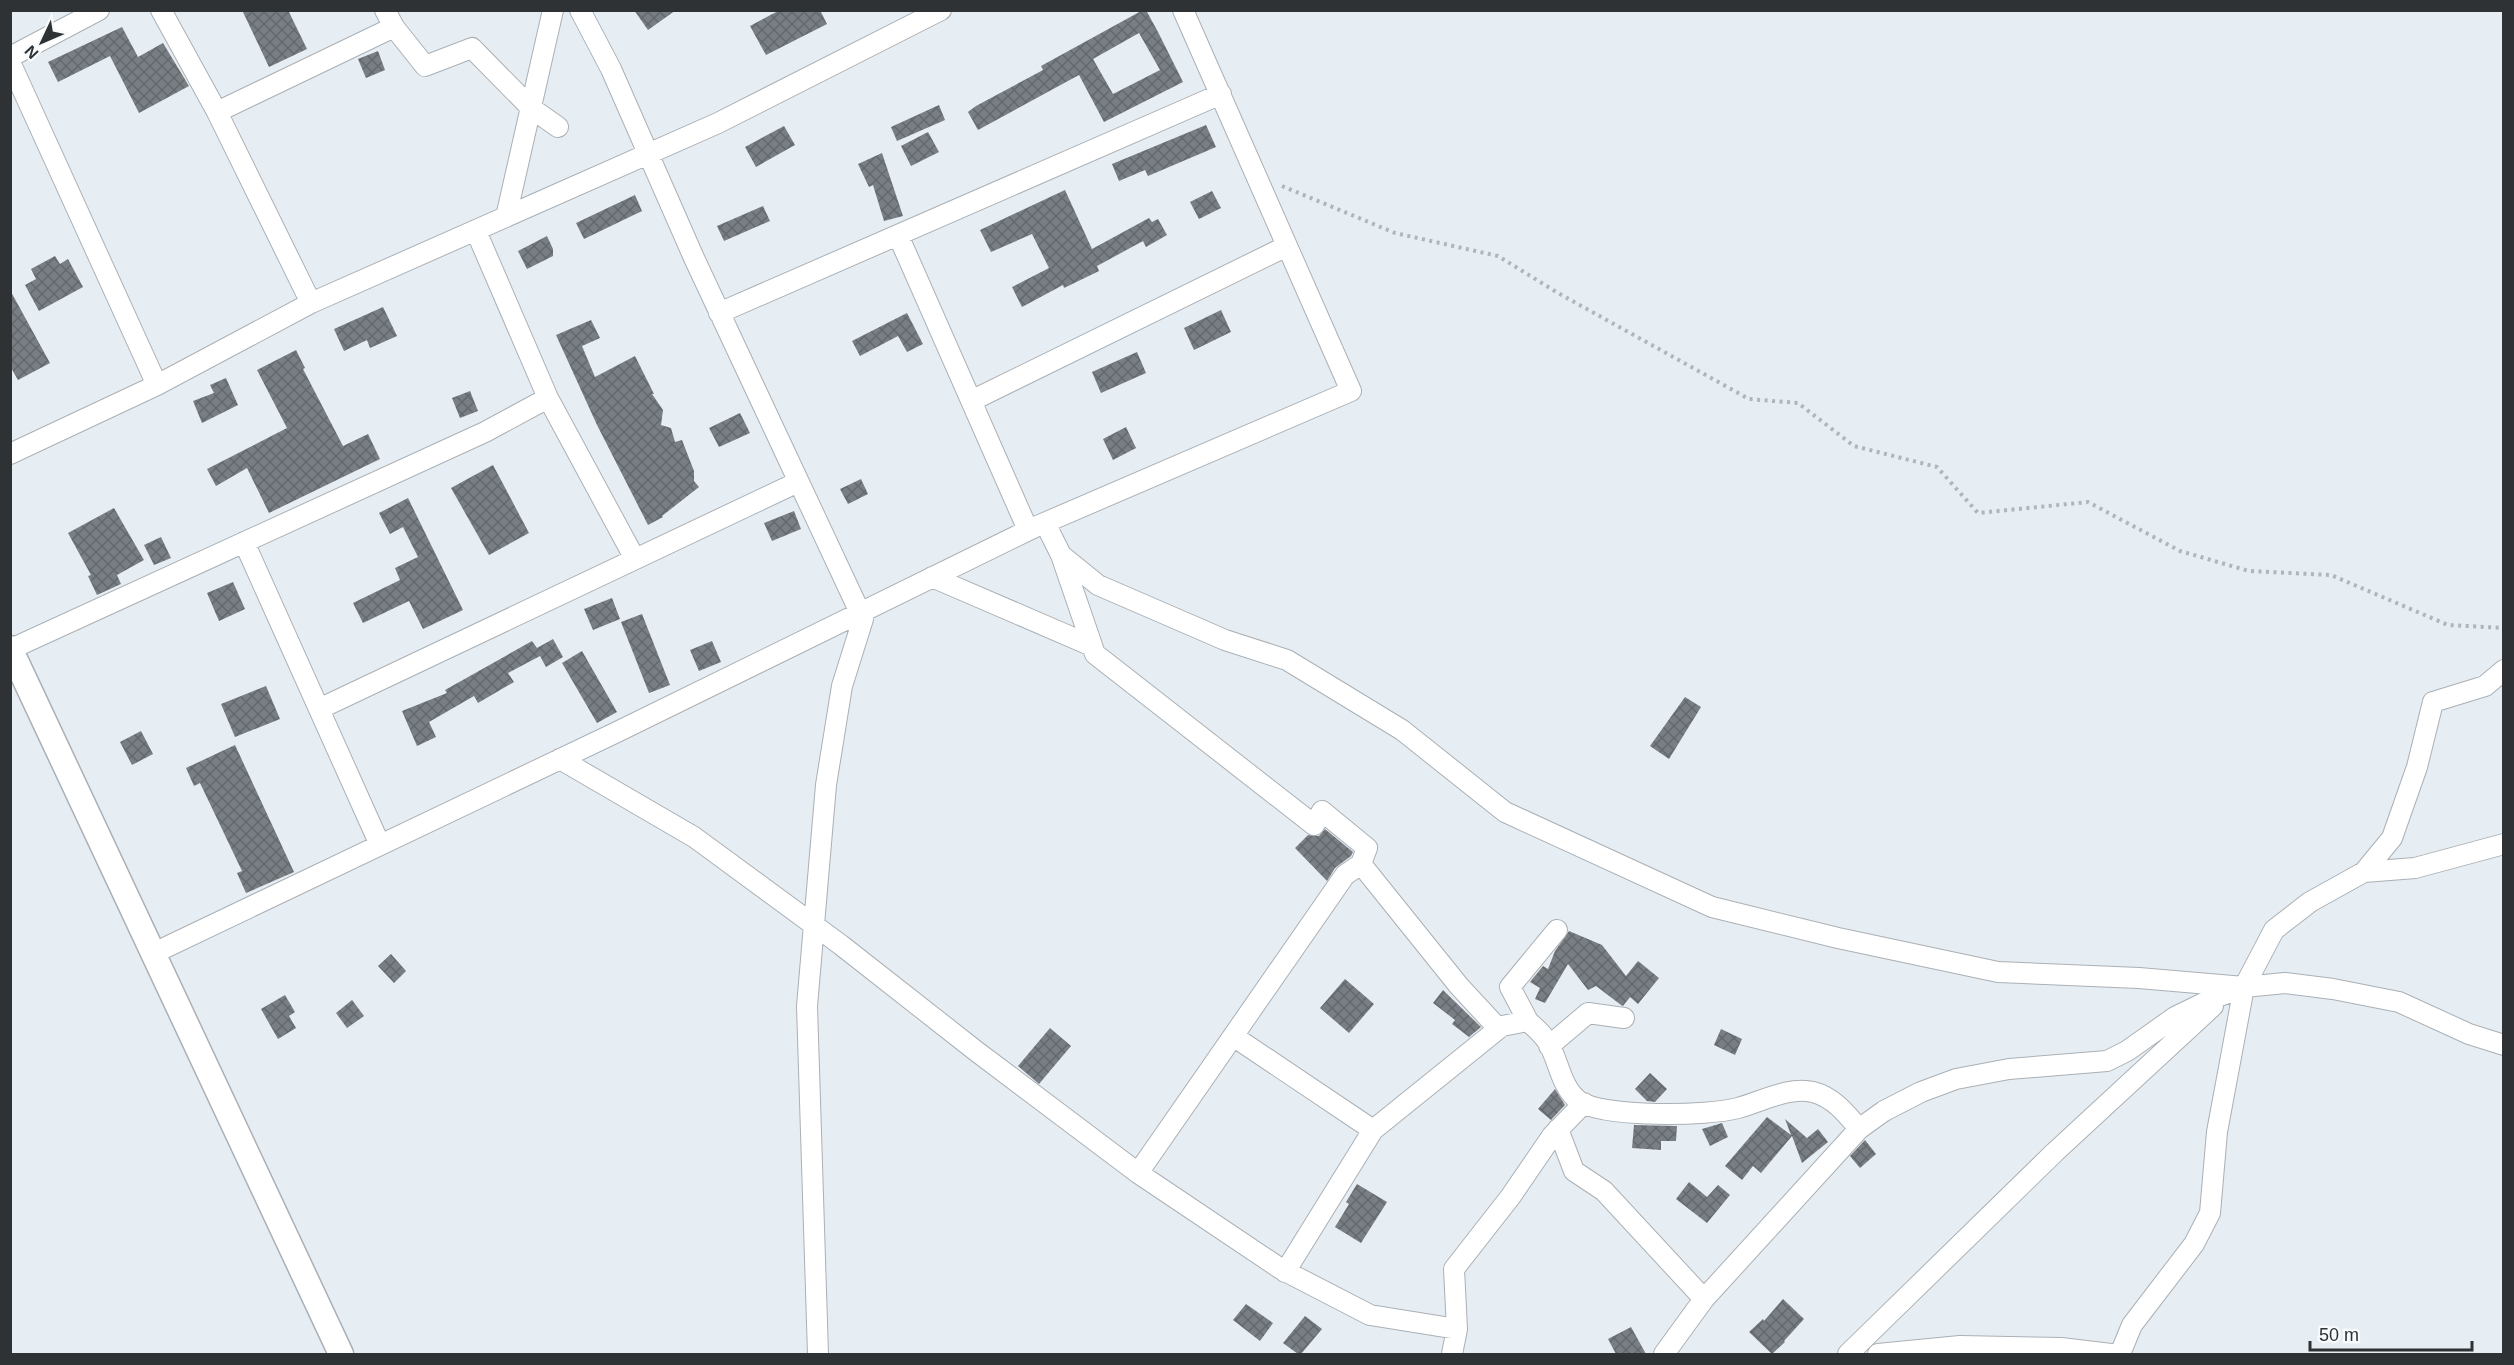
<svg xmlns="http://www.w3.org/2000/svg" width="2514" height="1365" viewBox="0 0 2514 1365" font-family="Arial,sans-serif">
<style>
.building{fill:url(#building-cross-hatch);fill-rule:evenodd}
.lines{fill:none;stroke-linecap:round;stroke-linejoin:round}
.minor-casing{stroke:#aab0b5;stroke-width:22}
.tertiary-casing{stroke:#aab0b5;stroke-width:27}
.path{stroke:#afb5b9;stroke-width:4;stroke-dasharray:3 4.5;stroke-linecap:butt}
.minor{stroke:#fff;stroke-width:20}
.tertiary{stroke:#fff;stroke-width:24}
</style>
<defs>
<pattern id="building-cross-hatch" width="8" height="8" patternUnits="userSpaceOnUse" patternTransform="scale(1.5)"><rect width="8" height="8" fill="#787e83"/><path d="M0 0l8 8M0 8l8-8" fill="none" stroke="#63686c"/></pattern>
</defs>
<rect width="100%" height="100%" fill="#e7eef3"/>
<path class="building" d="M 242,10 L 288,10 L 307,49 L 269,67 Z
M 634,10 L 676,10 L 648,30 Z
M 780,10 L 820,10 L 827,24 L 766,55 L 750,26 Z
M 1143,10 L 1146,10 L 1158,32 L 1183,82 L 1104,122 L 1079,75 L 978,130 L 968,112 L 976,106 L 1043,70 L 1041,66 ZM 1139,33 L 1160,70 L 1113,94 L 1093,59 Z
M 122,27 L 138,57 L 163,43 L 189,86 L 139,113 L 110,56 L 58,82 L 48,62 Z
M 378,51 L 385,70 L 366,78 L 358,59 Z
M 939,105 L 945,120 L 897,141 L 891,127 Z
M 1206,125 L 1216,147 L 1148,176 L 1145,170 L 1119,181 L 1112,164 Z
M 784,126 L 795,145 L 756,167 L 745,147 Z
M 928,132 L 939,152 L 911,166 L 901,146 Z
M 882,153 L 903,216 L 884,221 L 873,185 L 869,187 L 858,164 Z
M 1065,190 L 1092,249 L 1149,218 L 1152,222 L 1158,219 L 1167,235 L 1146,247 L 1143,241 L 1097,266 L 1099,271 L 1064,288 L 1063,285 L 1022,307 L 1012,287 L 1049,268 L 1032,234 L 991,252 L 980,230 Z
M 1212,191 L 1221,208 L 1199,219 L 1190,202 Z
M 635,195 L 642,211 L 584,239 L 576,223 Z
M 763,206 L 770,221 L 724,241 L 717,226 Z
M 547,236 L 553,249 L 553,256 L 527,269 L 518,251 Z
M 55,256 L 60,264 L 68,259 L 83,287 L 39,311 L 25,285 L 36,279 L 31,269 Z
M 10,290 L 50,363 L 18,380 L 10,366 Z
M 383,307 L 397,336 L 370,348 L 367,340 L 344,351 L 334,329 Z
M 1221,310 L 1231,332 L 1194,350 L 1184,328 Z
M 907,313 L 923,344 L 907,352 L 898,336 L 860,356 L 852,341 Z
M 591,320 L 600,338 L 582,346 L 595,377 L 635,356 L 654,394 L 652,394 L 663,410 L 661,425 L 671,428 L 675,442 L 682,440 L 694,471 L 694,481 L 699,487 L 662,516 L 663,517 L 648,525 L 597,425 L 556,335 Z
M 296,350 L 305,368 L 303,369 L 343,446 L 368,434 L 380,459 L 269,513 L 247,468 L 216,486 L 207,469 L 287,428 L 257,370 Z
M 1137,352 L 1146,373 L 1101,393 L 1092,372 Z
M 226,378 L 238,405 L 202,423 L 193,401 L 214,393 L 210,385 Z
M 470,391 L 478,411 L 460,418 L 452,398 Z
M 740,413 L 750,433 L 719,447 L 709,428 Z
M 1126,427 L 1136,448 L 1113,460 L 1103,439 Z
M 493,465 L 529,533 L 489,555 L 451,488 Z
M 861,479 L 868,494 L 848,504 L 840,489 Z
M 408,498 L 463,610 L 423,629 L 409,601 L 363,623 L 353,603 L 400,580 L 395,568 L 418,557 L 403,527 L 390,534 L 379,513 Z
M 114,508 L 144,560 L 117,575 L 121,584 L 97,595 L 88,576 L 91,575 L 68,533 Z
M 794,511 L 801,529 L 772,541 L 764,523 Z
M 161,537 L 171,558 L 154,565 L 144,545 Z
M 233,582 L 245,609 L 219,621 L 207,593 Z
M 612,598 L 620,619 L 593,630 L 584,609 Z
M 642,614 L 670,685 L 649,693 L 621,622 Z
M 553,639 L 563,657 L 546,667 L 540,656 L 508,673 L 514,682 L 478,703 L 474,696 L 429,722 L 436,737 L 417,746 L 402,711 L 447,693 L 445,690 L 532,641 L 537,648 Z
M 712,641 L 721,662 L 699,671 L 690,650 Z
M 582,651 L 617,712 L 597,723 L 562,663 Z
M 266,686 L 280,719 L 235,737 L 221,704 Z
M 1685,697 L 1701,707 L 1669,759 L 1650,746 Z
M 141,731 L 153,754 L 132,765 L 120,742 Z
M 235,745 L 294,872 L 246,893 L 237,873 L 242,871 L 200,783 L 194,786 L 186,768 Z
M 1325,829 L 1353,852 L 1351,856 L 1335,868 L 1327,881 L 1295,848 L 1308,835 L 1319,836 Z
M 1569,931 L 1602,945 L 1626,976 L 1638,961 L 1659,978 L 1638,1004 L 1630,997 L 1623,1006 L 1621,1005 L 1596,986 L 1588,990 L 1568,964 L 1545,1003 L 1535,999 L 1540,988 L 1530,982 L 1543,966 L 1548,969 L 1555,951 Z
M 391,954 L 406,971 L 394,983 L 378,966 Z
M 1345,979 L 1374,1004 L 1349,1033 L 1320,1008 Z
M 1443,990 L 1481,1027 L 1469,1037 L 1452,1024 L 1455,1020 L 1433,1003 Z
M 285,995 L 295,1012 L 289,1016 L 296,1028 L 278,1039 L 261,1009 Z
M 352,1000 L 364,1016 L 347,1028 L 336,1013 Z
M 1050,1028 L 1071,1046 L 1039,1084 L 1018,1066 Z
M 1721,1029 L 1742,1039 L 1735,1055 L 1714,1045 Z
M 1650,1073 L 1667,1089 L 1655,1102 L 1647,1101 L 1635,1089 Z
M 1555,1089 L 1565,1105 L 1551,1120 L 1538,1109 Z
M 1767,1117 L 1791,1135 L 1785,1119 L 1807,1138 L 1818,1129 L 1828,1142 L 1802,1163 L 1792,1136 L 1761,1173 L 1753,1166 L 1742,1180 L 1725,1166 Z
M 1722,1123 L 1728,1137 L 1710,1146 L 1702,1129 Z
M 1634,1125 L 1677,1126 L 1676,1141 L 1661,1141 L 1661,1150 L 1632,1148 Z
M 1865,1140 L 1876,1154 L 1860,1168 L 1850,1156 Z
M 1689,1182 L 1707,1197 L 1718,1185 L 1730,1195 L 1707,1223 L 1676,1199 Z
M 1357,1184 L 1387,1202 L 1361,1243 L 1335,1227 L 1349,1204 L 1346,1202 Z
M 1783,1299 L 1804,1319 L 1784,1341 L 1785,1342 L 1772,1354 L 1749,1332 L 1763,1319 L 1764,1321 Z
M 1246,1304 L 1273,1323 L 1260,1341 L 1233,1320 Z
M 1305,1316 L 1322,1329 L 1301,1354 L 1298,1354 L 1283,1343 Z
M 1631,1327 L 1646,1354 L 1616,1354 L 1608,1339 Z"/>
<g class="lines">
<g class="minor-casing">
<path id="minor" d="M 161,10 L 217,112 L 311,303
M 580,10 L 611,69 L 694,258 L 863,619 L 842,686 L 826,785 L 807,1006 L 818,1354
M 394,27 L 425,66 L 472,48 L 531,108 L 558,127
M 10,57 L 99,10
M 10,62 L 157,385
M 217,112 L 394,27 L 385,10
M 506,217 L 553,10
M 898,235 L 1028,530
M 719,313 L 1221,94
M 548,398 L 635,559
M 971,401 L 1287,246
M 10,454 L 157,385 L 311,303 L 718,123 L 941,10
M 1045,523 L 1061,555 L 1098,585 L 1225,640 L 1287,660 L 1402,730 L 1505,812 L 1712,907 L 1838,938 L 1998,972 L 2139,978 L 2244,987 L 2217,1132 L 2210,1213 L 2194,1244 L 2132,1325 L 2120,1354
M 244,542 L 380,845
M 1061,555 L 1095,654 L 1314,825 L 1322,811 L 1367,848 L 1361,864 L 1459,986 L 1497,1027 L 1528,1021 C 1534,1027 1542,1033 1547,1041 C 1559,1059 1560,1087 1579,1101 C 1603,1118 1709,1116 1738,1108 C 1761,1102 1789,1086 1813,1092 C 1833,1097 1846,1113 1859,1129
M 932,577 L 1092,646
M 11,649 L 485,432 L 548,398 L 476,231
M 319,709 L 798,482
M 560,759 L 694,837 L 841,945 L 976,1051 L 1138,1173 L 1281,1269 L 1370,1315 L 1457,1329
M 2364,872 L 2392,838 L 2417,767 L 2433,702 L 2485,686 L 2504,670
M 154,953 L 617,732 L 1035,527 L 1351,391 L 1183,10
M 2244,987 L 2274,930 L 2310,902 L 2364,872 L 2415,868 L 2504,844
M 1528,1021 L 1510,987 L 1557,930
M 1233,1036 L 1373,1130
M 1549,1046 L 1588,1013 L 1624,1018
M 1558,1129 L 1574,1171 L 1604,1191 L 1704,1299
M 1138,1173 L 1345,875 L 1361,864
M 1285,1272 L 1373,1130 L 1502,1026
M 1452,1354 L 1457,1329 L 1454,1269 L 1511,1196 L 1552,1136 L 1584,1103
M 1664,1354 L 1704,1299 L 1859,1129 L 1884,1111 L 1921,1092 L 1956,1079 L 2009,1069 L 2107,1061 L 2127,1051 L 2175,1017 L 2212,999 L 2244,987 L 2285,983 L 2333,989 L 2399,1002 L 2469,1034 L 2504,1045
M 1848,1354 L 2055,1152 L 2213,1006
M 1878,1354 L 1960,1346 L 2061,1348 L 2111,1354"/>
</g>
<g class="tertiary-casing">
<path id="tertiary" d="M 10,648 L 341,1354"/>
</g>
<path class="path" d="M 1282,186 L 1395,233 L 1498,256 L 1558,293 L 1749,399 L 1798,403 L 1854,446 L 1937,467 L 1978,513 L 2088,502 L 2180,551 L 2249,571 L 2331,575 L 2448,625 L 2504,628"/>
<use href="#minor" class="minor"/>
<use href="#tertiary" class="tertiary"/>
</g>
<rect width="2514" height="1365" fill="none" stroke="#2f3234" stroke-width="24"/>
<g transform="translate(42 42) rotate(226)" stroke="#f7fbfe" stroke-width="4.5" paint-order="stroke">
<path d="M0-4.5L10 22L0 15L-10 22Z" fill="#2f3234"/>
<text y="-9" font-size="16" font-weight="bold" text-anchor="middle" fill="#2f3234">N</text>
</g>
<path d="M2310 1341v9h162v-9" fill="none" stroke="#2f3234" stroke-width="3"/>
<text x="2319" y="1341" font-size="18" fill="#2f3234" stroke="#f7fbfe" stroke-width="4.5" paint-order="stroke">50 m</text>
</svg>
